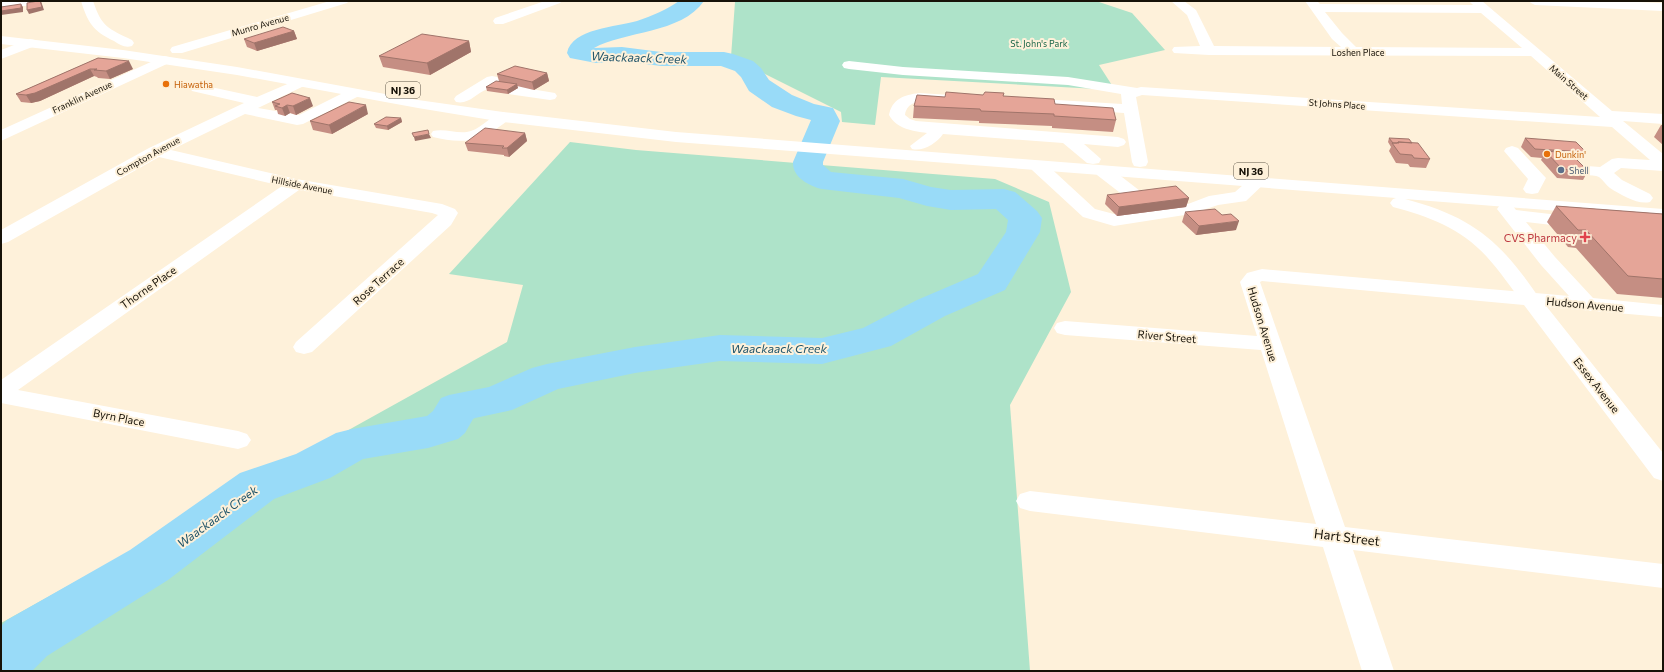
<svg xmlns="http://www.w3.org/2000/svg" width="1664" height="672" viewBox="0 0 1664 672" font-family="Commissioner,sans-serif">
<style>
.green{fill:#aee3c9}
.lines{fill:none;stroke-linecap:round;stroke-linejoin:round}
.river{fill:#99dbf8;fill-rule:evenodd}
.minor{fill:#fff;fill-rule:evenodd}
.highway{fill:#fff;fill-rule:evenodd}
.wall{fill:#c58e83}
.shaded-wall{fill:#a0746a}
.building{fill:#e5a598;stroke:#a0746a}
.food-dot{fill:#e8710a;stroke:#fef1da;stroke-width:1.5}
.service-dot{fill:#5c6f8a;stroke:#fef1da;stroke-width:1.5}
.health-dot{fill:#e0444e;stroke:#fef1da;stroke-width:1.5}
.labels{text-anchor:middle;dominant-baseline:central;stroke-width:4;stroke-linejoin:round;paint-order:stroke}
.far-street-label{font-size:9px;fill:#171208;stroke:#fef1da}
.far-park-label{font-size:9px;fill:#196548;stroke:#fef1da}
.far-food-label{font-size:9px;fill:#c56008;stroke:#fef1da;text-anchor:start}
.far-service-label{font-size:9px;fill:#4e5e75;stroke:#fef1da;text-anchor:start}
.shield{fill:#fef1da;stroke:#5c5547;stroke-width:1}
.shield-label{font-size:10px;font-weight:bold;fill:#171208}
.health-label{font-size:11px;fill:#be3a42;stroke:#fef1da;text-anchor:end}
.street-label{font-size:11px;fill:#171208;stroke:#fef1da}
.water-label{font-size:12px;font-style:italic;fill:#21556a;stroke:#fef1da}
.near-street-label{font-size:13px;fill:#171208;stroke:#fef1da}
</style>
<rect width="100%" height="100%" fill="#fef1da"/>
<path class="green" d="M 737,1 L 1096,1 L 1132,13 L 1165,50 L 1099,65 L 1115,90 L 881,77 L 875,125 L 842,122 L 841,112 L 731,57 L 735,2 Z
M 570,142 L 636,150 L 995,179 L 1049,202 L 1071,292 L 1010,405 L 1030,671 L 1,671 L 1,623 L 507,342 L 523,285 L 449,274 Z"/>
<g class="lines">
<path class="river" d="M 679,1 L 704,1 C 681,34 624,31 594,48 L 622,47 L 661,52 L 724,52 L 733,54 L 753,61 L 761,68 L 769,80 L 792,95 L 814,104 L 833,108 L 840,121 L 823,162 L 823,165 L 831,172 L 903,179 L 931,187 L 951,190 L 1004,189 L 1015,192 L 1037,211 L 1042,218 L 1040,232 L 1005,290 L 945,316 L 891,346 L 822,364 L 720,361 L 635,373 L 558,389 L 512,410 L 475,418 L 473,419 L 465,433 L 458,439 L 428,448 L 363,459 L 330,478 L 274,499 L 168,580 L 47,656 L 32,671 L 1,671 L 1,626 L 7,620 L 130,550 L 240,473 L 296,454 L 336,433 L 352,429 L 427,416 L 433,411 L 441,398 L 449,395 L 489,387 L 532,368 L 547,364 L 635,347 L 720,335 L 822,338 L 863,328 L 917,300 L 978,274 L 1006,232 L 1008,220 L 996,209 L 951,210 L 927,206 L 899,198 L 822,189 C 809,186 792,177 793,162 L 811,120 L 796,116 L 772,107 L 749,91 L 741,77 L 735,71 L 721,66 L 661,66 L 622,61 L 596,63 L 570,58 L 567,53 C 572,28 617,27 637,21 C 652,16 666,10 679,1 Z"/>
<path class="minor" d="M 1,1 L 37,1 L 35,3 L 31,5 L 1,9 Z
M 330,1 L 349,1 L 347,3 L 182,53 L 172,53 L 170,50 L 172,47 Z
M 545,1 L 562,1 L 560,3 L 503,24 L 495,24 L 493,21 L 495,18 Z
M 1171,1 L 1184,1 L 1196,10 L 1214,46 L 1341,47 L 1332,39 L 1305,1 L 1317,1 L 1320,4 L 1473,5 L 1469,1 L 1482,1 L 1612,111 L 1663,114 L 1663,124 L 1623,121 L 1663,154 L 1663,171 L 1621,168 L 1614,173 L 1622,180 L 1650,194 L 1653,198 L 1650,202 C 1638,205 1621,195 1610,188 C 1606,185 1603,180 1599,177 C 1593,174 1576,176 1568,174 L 1566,170 L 1568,166 L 1574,165 L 1600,167 L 1612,159 L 1618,158 L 1650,160 L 1612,127 L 1142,95 L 1136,97 L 1148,162 L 1146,166 L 1140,167 L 1134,166 L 1132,162 L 1124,113 L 1025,106 L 1020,105 L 1018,102 L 1020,99 L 1025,98 L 1122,104 L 1121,94 L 1068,85 L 903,75 L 849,69 L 844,68 L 842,65 L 844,62 L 849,61 L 903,67 L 1068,77 L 1137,88 L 1141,87 L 1600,117 L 1531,56 L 1209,55 L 1174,53 L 1172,50 L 1174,47 L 1200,46 L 1187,15 ZM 1325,12 L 1481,13 L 1522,48 L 1356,47 L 1342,33 Z
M 1529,1 L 1611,1 L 1663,3 L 1663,11 L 1535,5 L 1531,3 Z
M 30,39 L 35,40 L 37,43 L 35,46 L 1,59 L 1,50 Z
M 164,56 L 169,57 L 171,60 L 169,63 L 1,141 L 1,130 Z
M 492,76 L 497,77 L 499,80 L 516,83 L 531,89 L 555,93 L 557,96 L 555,99 L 550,100 L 508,94 L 506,91 L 507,89 C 501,89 493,87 488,89 C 476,93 469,105 456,102 L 454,99 L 456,96 L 487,77 Z
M 299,79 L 304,80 L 306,83 L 304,86 L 258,108 L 299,115 L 349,90 L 354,89 L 359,90 L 361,93 L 359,96 L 303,124 L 297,125 L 245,114 L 171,150 L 296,179 L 442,204 L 455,209 L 458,213 L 451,225 L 312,352 L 304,354 L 296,352 L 293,347 L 296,342 L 438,215 L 432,213 L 299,190 L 18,390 L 238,431 L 247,434 L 251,440 L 247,446 L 238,449 L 1,403 L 1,380 L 282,186 L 159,157 L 8,242 L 1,244 L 1,230 L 149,148 L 244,103 L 192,91 L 190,88 L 192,85 L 197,84 L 257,97 Z
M 919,93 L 950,95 L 952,98 L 950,101 C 936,105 908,94 905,115 L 910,119 L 916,121 L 1118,137 L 1124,139 L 1126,142 L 1124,145 L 1118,147 L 1084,144 L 1101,159 L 1099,163 L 1093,164 L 1087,163 L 1063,143 L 943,134 C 937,143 923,152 912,149 L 910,146 L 927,133 C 912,131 897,129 889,115 C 892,99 904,95 919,93 Z
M 503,112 L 508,114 L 511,117 C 507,122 501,125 496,129 C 477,143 456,143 433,137 L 431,134 L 433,131 C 446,128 459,135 471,131 C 483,127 491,115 503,112 Z
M 1512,146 L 1518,148 L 1546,178 L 1538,193 L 1532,194 L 1526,193 L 1523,189 L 1528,179 L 1504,151 L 1506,148 Z
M 1038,161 L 1044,162 L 1095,209 L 1114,214 L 1188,204 L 1209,196 L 1235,192 L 1251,178 L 1257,177 L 1263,178 L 1266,182 L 1246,201 L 1218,205 L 1191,214 L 1114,226 L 1083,217 L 1032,170 L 1030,166 L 1032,162 Z
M 1103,166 L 1109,167 L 1144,194 L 1147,198 L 1144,202 L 1138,203 L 1132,202 L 1097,175 L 1095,171 L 1097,167 Z
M 1506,204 L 1512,205 L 1516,210 L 1585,218 L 1587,222 L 1585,226 L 1578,228 L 1526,222 L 1555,257 L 1593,298 L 1663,305 L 1663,317 L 1547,307 L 1663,453 L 1663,481 L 1654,478 L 1524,305 L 1262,281 L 1260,282 L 1345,527 L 1663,564 L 1663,588 L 1353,550 L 1394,671 L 1362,671 L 1323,547 L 1030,511 L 1020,508 L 1016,501 L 1020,494 L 1030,491 L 1316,524 L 1261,350 L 1065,335 L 1057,333 L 1054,328 L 1057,323 L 1065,321 L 1257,336 L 1240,282 L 1247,273 L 1262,269 L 1569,296 L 1541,265 L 1497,209 L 1500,205 Z"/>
<path class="highway" d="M 81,1 L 93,1 C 102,27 107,28 132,40 L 134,43 L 132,46 C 125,48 120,45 114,41 C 93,31 88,23 81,1 Z
M 1,36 L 123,50 L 237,67 L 418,100 L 503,112 L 676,132 L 1663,209 L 1663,219 L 1405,199 C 1474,217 1501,242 1540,299 L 1537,303 L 1530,305 L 1523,303 C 1511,288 1500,271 1487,257 C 1462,229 1428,216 1393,207 L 1390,203 L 1393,199 L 1396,198 L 676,142 L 503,122 L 418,108 L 237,75 L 123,58 L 1,44 Z"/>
</g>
<path class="wall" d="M 294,31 L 297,39 L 257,51 L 247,47 L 244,39 Z
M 469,41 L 471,52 L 430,75 L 383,67 L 379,56 Z
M 98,58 L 133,69 L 110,79 L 98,78 L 97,77 L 94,76 L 40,101 L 31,103 L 21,102 L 16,94 Z
M 547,73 L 549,81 L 534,90 L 517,86 L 518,88 L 508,94 L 487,91 L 486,87 L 499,81 L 497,74 Z
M 983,95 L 1055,104 L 1116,120 L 1113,132 L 1052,128 L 1052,126 L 979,123 L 979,121 L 913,118 L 914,106 L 945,97 Z
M 272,102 L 313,106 L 296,115 L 290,113 L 285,116 L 278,114 L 277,110 L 275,110 Z
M 368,114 L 332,134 L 313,130 L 310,121 Z
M 401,118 L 402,122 L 388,130 L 376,128 L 374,124 Z
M 1661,125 L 1663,125 L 1663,145 L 1654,137 Z
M 525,133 L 527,141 L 509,157 L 504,156 L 504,155 L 468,151 L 465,143 Z
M 1389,138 L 1412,143 L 1430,159 L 1426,168 L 1410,167 L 1408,164 L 1396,163 L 1389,151 L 1391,147 L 1388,142 Z
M 1525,138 L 1586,152 L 1581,160 L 1577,160 L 1588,171 L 1583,180 L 1557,178 L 1541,160 L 1542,158 L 1531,157 L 1521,147 Z
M 1107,195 L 1189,198 L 1186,207 L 1117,216 L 1105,204 Z
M 1556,206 L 1663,214 L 1663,298 L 1617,294 L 1576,248 L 1568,247 L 1547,222 Z
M 1185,212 L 1236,230 L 1196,235 L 1182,222 Z"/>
<path class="shaded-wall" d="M 41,1 L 44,10 L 29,14 L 27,10 Z
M 21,4 L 23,7 L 23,12 L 1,15 L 1,11 Z
M 294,31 L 297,39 L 257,51 L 254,43 Z
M 469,41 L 471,52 L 430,75 L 427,63 Z
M 129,61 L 133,69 L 110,79 L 106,71 Z
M 90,69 L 94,76 L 40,101 L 31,103 L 26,95 Z
M 547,73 L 549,81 L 534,90 L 532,82 Z
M 517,84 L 518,88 L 508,94 L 507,90 Z
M 310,98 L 313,106 L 296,115 L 293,106 Z
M 287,105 L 290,113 L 285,116 L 282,108 Z
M 366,105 L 368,114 L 332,134 L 329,125 Z
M 401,118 L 402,122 L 388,130 L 387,126 Z
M 525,133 L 527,141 L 509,157 L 507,148 Z
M 429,134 L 431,138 L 415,141 L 414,137 Z
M 1189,198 L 1186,207 L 1117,216 L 1119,207 Z
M 1239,221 L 1236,230 L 1196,235 L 1199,226 Z"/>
<path class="building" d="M 38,1 L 40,1 L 42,7 L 27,10 L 27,3 Z
M 21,4 L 21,8 L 1,11 L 1,7 Z
M 283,27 L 294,31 L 254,43 L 244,39 Z
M 422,34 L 469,41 L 427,63 L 379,56 Z
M 98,58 L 129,61 L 106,71 L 94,70 L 97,69 L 90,69 L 35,93 L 26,95 L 16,94 Z
M 515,66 L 547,73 L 532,82 L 497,74 Z
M 496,81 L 517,84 L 507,90 L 486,87 Z
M 946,92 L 983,95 L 985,92 L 1004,93 L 1003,96 L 1054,99 L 1055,104 L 1113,108 L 1116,120 L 1054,116 L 1054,114 L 981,111 L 980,109 L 914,106 L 917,95 L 945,97 Z
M 292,93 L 310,98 L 293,106 L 287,105 L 282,108 L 275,106 L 280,104 L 272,102 Z
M 349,102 L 366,105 L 329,125 L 310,121 Z
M 386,117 L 401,118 L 387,126 L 374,124 Z
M 485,128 L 525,133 L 507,148 L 502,148 L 504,146 L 465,143 Z
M 428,130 L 429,134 L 414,137 L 412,133 Z
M 1389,138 L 1409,139 L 1412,143 L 1398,142 L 1397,143 L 1393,143 Z
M 1525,138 L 1576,142 L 1586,152 L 1535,149 Z
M 1398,142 L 1418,143 L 1430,159 L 1414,158 L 1412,155 L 1400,154 L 1392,143 L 1399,143 Z
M 1545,151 L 1570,153 L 1588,171 L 1562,169 Z
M 1176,186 L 1189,198 L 1119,207 L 1107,195 Z
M 1556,206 L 1663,214 L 1663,279 L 1628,276 L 1586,230 L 1578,230 Z
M 1215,209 L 1222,215 L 1231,214 L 1239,221 L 1199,226 L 1185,212 Z"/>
<g class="food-dot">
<circle cx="166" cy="84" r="4"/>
<circle cx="1547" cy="154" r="4"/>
</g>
<circle class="service-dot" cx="1561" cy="170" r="4"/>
<path class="health-dot" d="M1583 231h4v4h4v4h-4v4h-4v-4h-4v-4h4z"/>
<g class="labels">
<g class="far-street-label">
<text transform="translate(260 25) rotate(-16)">Munro Avenue</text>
<text x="1358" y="52">Loshen Place</text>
<text transform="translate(1569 82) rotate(41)">Main Street</text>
<text transform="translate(82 97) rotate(-25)">Franklin Avenue</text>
<text transform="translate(1337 104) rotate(4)">St Johns Place</text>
<text transform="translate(148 156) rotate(-29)">Compton Avenue</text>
<text transform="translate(302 185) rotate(11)">Hillside Avenue</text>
</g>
<g class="far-park-label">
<text x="1039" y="43">St. John's Park</text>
</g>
<g class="far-food-label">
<text x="174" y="84">Hiawatha</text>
<text x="1555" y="154">Dunkin'</text>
</g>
<g class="far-service-label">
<text x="1569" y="170">Shell</text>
</g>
<g class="shield">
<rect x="386" y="82" width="34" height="16" rx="3"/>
<rect x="1234" y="163" width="34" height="16" rx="3"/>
</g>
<g class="shield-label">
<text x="403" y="90">NJ 36</text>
<text x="1251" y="171">NJ 36</text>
</g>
<g class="health-label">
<text x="1577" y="237">CVS Pharmacy</text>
</g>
<g class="street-label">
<text transform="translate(378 281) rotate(-42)">Rose Terrace</text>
<text transform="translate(148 287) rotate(-35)">Thorne Place</text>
<text transform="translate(1585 304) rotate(5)">Hudson Avenue</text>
<text transform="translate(1263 324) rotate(73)">Hudson Avenue</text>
<text transform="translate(1167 336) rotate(5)">River Street</text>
<text transform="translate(1597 385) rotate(52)">Essex Avenue</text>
<text transform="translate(119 417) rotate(11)">Byrn Place</text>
</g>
<g class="water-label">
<text transform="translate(639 57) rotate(2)">Waackaack Creek</text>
<text x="779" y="348">Waackaack Creek</text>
<text transform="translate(217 516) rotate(-36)">Waackaack Creek</text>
</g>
<g class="near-street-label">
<text transform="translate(1347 537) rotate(7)">Hart Street</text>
</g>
</g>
<rect width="1664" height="672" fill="none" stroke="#171208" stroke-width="4"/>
</svg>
